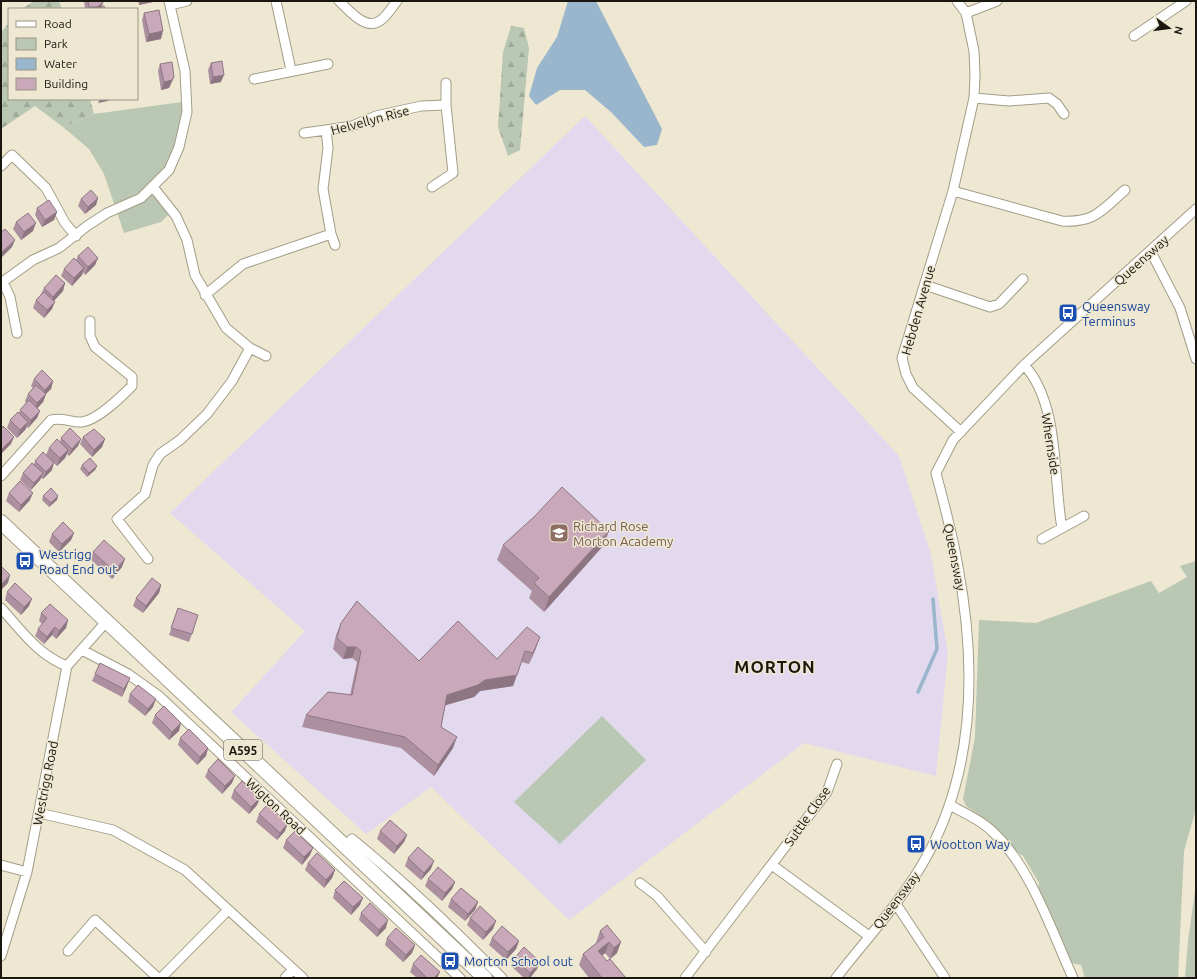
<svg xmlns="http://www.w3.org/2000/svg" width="1197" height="979" viewBox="0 0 1197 979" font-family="Ubuntu,sans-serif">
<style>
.education{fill:#e2d9ee}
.green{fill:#bac7b3}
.forest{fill:url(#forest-firs)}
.water{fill:#99b6cc}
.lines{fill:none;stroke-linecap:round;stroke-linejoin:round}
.stream{stroke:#99b6cc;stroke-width:3.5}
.minor-casing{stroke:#a39d88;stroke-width:11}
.primary-casing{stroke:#a39d88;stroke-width:16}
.minor{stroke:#fff;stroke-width:9}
.primary{stroke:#fff;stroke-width:14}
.wall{fill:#ad909f;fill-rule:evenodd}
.shaded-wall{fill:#8d7682}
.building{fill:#c9a8b9;stroke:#8d7682}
.labels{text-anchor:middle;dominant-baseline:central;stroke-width:3;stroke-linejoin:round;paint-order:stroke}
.shield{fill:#eee8d2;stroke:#5a564a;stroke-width:1}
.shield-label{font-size:12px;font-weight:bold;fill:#1a1710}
.street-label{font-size:13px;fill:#1a1710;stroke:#eee8d2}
.transit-label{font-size:13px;fill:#164399;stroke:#eee8d2;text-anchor:start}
.education-label{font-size:13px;fill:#785e54;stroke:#eee8d2;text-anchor:start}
.district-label{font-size:17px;font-weight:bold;letter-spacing:1px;fill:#1a1710;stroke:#eee8d2}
</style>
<defs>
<pattern id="forest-firs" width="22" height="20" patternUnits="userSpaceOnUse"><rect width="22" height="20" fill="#bac7b3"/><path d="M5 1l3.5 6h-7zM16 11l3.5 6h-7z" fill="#9faa99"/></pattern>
</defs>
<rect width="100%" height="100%" fill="#eee8d2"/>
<path class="education" d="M 585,116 L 899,456 L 931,554 L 948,654 L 936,776 L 804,743 L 569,920 L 431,787 L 366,834 L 231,712 L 305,631 L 170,513 Z"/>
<path class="green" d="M 182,102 C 185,123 178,149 168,168 C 165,175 157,181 151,187 L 171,212 L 161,222 L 124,233 L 104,174 L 89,149 L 63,127 L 94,114 Z
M 1196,561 L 1196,809 L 1184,851 L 1178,978 L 1085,978 L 1081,965 L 1070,963 L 1038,889 L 1039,883 L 1023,856 L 1015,851 L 1006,838 L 990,822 L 966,806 L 963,799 L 975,737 L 979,620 L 1036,623 L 1151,581 L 1159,593 L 1187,577 L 1180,566 Z
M 602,716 L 646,760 L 560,844 L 514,802 Z
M 1196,884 L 1196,978 L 1185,978 L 1188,941 Z"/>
<path class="forest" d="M 34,1 L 59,1 L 62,9 L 22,9 Z
M 9,23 L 9,99 L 90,99 L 94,114 L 63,127 L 35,106 L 1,129 L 1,32 Z
M 511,26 L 524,28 L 529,48 L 520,150 L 508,156 L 498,127 L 503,52 Z"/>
<path class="water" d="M 568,1 L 596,1 L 662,129 L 657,145 L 644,147 L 611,112 L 585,90 L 560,90 L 536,105 L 529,96 L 537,68 L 557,37 Z"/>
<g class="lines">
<path class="stream" d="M 918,692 L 937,649 L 933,599"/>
<g class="minor-casing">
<path id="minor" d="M 276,1 L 291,70
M 339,1 C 349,10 366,32 381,20 C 387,16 392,7 397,1
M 957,1 L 966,13 L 974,51 L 975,75 L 974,98 L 953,191 L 902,358 L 906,374 L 913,388 L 961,432
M 170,5 L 187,1
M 966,13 L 997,1
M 1134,36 L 1186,1
M 254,79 L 328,64
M 974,98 L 1009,101 L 1049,98 L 1057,104 L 1064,114
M 304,133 L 326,130
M 1,166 L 12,155 L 46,188 L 65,223 L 76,236
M 153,187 L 176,216 L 187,240 L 195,275 L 226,328 L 250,348 L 266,356
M 432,187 L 453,173 L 446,105 L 446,83
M 953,191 L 1062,221 C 1095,223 1102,210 1125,190
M 335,245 L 331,234 L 323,189 L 328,148 L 326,130 L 352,126 L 376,116 L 421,106 L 446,105
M 1151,252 L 1180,308 L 1196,359
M 3,282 L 10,297 L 17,333
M 1,283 L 33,260 L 59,248 L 87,226 L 107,213 L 141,198 L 169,170 L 179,147 L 187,112 L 185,71 L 169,1
M 925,285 L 990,307 L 999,304 L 1023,279
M 205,295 L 243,264 L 331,234
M 1024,365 C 1060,403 1053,479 1062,528
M 1,476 L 51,420 C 64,417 71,423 82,422 C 98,420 121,397 132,386 L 132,377 L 95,347 L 90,336 L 90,321
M 1042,539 L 1084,516
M 148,559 L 117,519 L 145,494 L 153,465 L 160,454 L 180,440 L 207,414 L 232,381 L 250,348
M 1,608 C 21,630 38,655 67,666
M 82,650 L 128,674 L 159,696 L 460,978
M 950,805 C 966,814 983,821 996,835 C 1031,869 1053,934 1073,978
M 39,813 L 113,830 L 185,870 L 303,978
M 345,847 L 352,839 C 405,882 454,930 502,978
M 1,865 L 27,872
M 772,865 L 869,936
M 640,883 L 657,896 L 706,952
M 896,904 L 945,978
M 68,951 L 95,920 L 158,978
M 1,956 L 27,872 L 67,666 L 106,622
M 161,978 L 228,910
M 285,978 L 293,969
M 685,978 L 827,792 L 837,764
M 836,978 C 867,938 904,899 928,854 C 975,767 976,663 958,567 C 953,536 944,504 936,473 L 953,440 L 1024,365 L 1196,209"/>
</g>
<g class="primary-casing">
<path id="primary" d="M 1,522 L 485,978"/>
</g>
<use href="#minor" class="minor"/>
<use href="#primary" class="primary"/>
</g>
<path class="wall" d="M 84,1 L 102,1 L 101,7 L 105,9 L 85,9 Z
M 138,1 L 154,1 L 153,2 L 139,5 Z
M 144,13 L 161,39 L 146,42 L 142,20 Z
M 211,63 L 221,82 L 210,84 L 208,70 Z
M 160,64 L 174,77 L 169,88 L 161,90 L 158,71 Z
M 98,198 L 96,205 L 85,214 L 78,206 L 81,199 Z
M 37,208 L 57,212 L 54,220 L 42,227 L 35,215 Z
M 16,222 L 33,231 L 21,240 L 13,229 Z
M 78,256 L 98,258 L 95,265 L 85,275 L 83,272 L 82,275 L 72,286 L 61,276 L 64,269 L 76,260 Z
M 65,283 L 63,291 L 54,301 L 52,309 L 44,318 L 33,308 L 36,300 L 41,294 L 44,288 Z
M 34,379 L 53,381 L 51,389 L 46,394 L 43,402 L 37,408 L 40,411 L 37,418 L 28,428 L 27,427 L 25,430 L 17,438 L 7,428 L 10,420 L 19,413 L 20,410 L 26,403 L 25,401 L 28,394 L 33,388 L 31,386 Z
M 83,437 L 105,439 L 102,447 L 92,457 L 80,444 Z
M 61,438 L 81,439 L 78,446 L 69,456 L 67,454 L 65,458 L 57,466 L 46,455 L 49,448 L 60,442 Z
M 35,461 L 52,470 L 43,479 L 41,478 L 40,480 L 31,490 L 20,480 L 23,473 L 34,464 Z
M 82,465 L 97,466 L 95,470 L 87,477 L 80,469 Z
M 9,493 L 30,500 L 19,512 L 6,501 Z
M 43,496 L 58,496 L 57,500 L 49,507 L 42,500 Z
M 74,533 L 71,540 L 59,552 L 49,542 L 52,534 Z
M 503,545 L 603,546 L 544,612 L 529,598 L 532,591 L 497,560 Z
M 93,552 L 122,567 L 112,579 L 91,560 Z
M 161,585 L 159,593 L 143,613 L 133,606 L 136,598 Z
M 7,592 L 29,606 L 21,615 L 5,600 Z
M 178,608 L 192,634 L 189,642 L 169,635 Z
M 41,613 L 68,620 L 66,628 L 56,639 L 52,635 L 44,644 L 35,636 L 38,629 L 42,624 L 39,621 Z
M 341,623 L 419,661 L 497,659 L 536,648 L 529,664 L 521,662 L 513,686 L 480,691 L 474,697 L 445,705 L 441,727 L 453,748 L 434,776 L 401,748 L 302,727 L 306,715 L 350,695 L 357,662 L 352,658 L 343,659 L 333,649 L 336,635 Z
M 95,674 L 127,686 L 122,697 L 92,681 Z
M 130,694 L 153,707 L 145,716 L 128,702 Z
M 155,715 L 179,731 L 169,740 L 152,723 Z
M 180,738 L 208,748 L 206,756 L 197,765 L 178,745 Z
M 208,770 L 232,783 L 222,794 L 205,777 Z
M 234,790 L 260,798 L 257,805 L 249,814 L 231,798 Z
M 259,814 L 285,831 L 277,840 L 256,822 Z
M 380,831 L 407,835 L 404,842 L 394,854 L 377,839 Z
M 286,840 L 310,855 L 302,865 L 283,848 Z
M 408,858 L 431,869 L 421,880 L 405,866 Z
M 308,863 L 335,870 L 332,878 L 324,888 L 305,870 Z
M 428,879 L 455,882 L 452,889 L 442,901 L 425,886 Z
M 335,890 L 360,905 L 351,915 L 333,898 Z
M 451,899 L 478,902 L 475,910 L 465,921 L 448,907 Z
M 361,913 L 386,928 L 377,937 L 359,920 Z
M 470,918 L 493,929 L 483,940 L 467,925 Z
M 607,925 L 617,953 L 610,959 L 626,978 L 589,978 L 579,965 L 583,954 L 596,943 L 600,931 ZM 605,953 L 610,959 L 607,961 L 602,956 Z
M 387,938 L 415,945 L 412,953 L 403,962 L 385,945 Z
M 492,938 L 519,941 L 516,949 L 506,960 L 489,945 Z
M 514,959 L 540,962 L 537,969 L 530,978 L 524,978 L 511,966 Z
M 413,964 L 437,978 L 417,978 L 410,972 Z"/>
<path class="shaded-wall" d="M 140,1 L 154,1 L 153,2 L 139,5 Z
M 103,3 L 101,9 L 88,9 L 89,7 Z
M 163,31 L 161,39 L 146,42 L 149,34 Z
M 224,75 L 221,82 L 210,84 L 213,77 Z
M 174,77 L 169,88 L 161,90 L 164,82 Z
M 100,99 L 109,99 L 108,101 L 98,103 Z
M 98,198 L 96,205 L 85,214 L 88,207 Z
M 57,212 L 54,220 L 42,227 L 45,220 Z
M 36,223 L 33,231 L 21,240 L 24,232 Z
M 15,240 L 12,247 L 1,258 L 1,253 Z
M 98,258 L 95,265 L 85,275 L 88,267 Z
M 84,268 L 82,275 L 72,286 L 74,278 Z
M 65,283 L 63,291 L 51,304 L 53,297 Z
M 55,302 L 52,309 L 44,318 L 47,310 Z
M 53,381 L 51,389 L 42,397 L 45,390 Z
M 46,394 L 43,402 L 35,411 L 37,403 Z
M 40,411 L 37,418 L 28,428 L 31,420 Z
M 28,422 L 25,430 L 17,438 L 20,430 Z
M 14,437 L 11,444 L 1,454 L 1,450 Z
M 81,439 L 78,446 L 69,456 L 72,449 Z
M 105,439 L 102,447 L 92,457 L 94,450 Z
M 68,450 L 65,458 L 57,466 L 60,458 Z
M 54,463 L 52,470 L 43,479 L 46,472 Z
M 97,466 L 95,470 L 87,477 L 89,473 Z
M 43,473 L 40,480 L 31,490 L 34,483 Z
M 33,493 L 30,500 L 19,512 L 21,505 Z
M 58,496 L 57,500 L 49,507 L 51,503 Z
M 609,531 L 603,546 L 544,612 L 549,597 Z
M 74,533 L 71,540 L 59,552 L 62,544 Z
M 125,559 L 122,567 L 112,579 L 114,571 Z
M 10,575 L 8,583 L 1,590 L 1,585 Z
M 161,585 L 159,593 L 143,613 L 146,606 Z
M 32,599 L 29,606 L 21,615 L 24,607 Z
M 68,620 L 66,628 L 56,639 L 59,631 Z
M 55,627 L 52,635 L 44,644 L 47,637 Z
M 540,637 L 536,648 L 529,664 L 533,653 Z
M 347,647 L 356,647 L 352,658 L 343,659 Z
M 517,675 L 513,686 L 480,691 L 474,697 L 443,706 L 447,695 L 485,680 Z
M 130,678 L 127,686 L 122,697 L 124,689 Z
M 156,699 L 153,707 L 145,716 L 148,709 Z
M 181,723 L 179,731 L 169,740 L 172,732 Z
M 457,737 L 453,748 L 434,776 L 438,765 Z
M 208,748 L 206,756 L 197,765 L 200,757 Z
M 235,776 L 232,783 L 222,794 L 225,786 Z
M 260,798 L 257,805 L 249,814 L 251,807 Z
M 288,823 L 285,831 L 277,840 L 280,833 Z
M 407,835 L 404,842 L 394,854 L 397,846 Z
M 313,848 L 310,855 L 302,865 L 304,857 Z
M 434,861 L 431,869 L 421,880 L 424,873 Z
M 335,870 L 332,878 L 324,888 L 326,880 Z
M 455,882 L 452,889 L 442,901 L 445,893 Z
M 363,898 L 360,905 L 351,915 L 353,907 Z
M 478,902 L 475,910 L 465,921 L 468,914 Z
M 388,920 L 386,928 L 377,937 L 379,930 Z
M 496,921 L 493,929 L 483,940 L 486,932 Z
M 519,941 L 516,949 L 506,960 L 508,952 Z
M 609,942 L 605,953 L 594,962 L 598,951 Z
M 621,942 L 617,953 L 610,959 L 614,948 Z
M 415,945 L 412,953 L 403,962 L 406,955 Z
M 540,962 L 537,969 L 530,978 L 528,978 L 530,973 Z
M 440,972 L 437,978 L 434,978 Z"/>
<path class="building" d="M 88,1 L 102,1 L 103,3 L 97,7 L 89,7 Z
M 104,6 L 105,9 L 97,9 Z
M 159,10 L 163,31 L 149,34 L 144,13 Z
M 222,61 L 224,75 L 213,77 L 211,63 Z
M 172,62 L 174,77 L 172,80 L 164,82 L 160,64 Z
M 91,190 L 98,198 L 88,207 L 81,199 Z
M 49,200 L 57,212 L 45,220 L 37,208 Z
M 28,213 L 36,223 L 24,232 L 16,222 Z
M 5,229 L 15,240 L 1,253 L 1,232 Z
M 88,247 L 98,258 L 88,267 L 78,256 Z
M 74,258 L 84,268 L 74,278 L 64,269 Z
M 56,275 L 65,283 L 53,297 L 44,288 Z
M 44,292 L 55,302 L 47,310 L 36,300 Z
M 42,370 L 53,381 L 45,390 L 34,379 Z
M 36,385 L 46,394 L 37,403 L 28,394 Z
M 29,400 L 40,411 L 31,420 L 20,410 Z
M 18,412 L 28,422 L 20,430 L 10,420 Z
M 3,426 L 14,437 L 1,450 L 1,429 Z
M 70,428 L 81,439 L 72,449 L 61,438 Z
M 94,429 L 105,439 L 94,450 L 83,437 Z
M 57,439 L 68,450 L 60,458 L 49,448 Z
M 43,452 L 54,463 L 46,472 L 35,461 Z
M 90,458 L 97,466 L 89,473 L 82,465 Z
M 32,463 L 43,473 L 34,483 L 23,473 Z
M 20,481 L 33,493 L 21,505 L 9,493 Z
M 562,487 L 609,531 L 549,597 L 534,583 L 539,578 L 503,545 L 535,516 Z
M 51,488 L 58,496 L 51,503 L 43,496 Z
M 63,522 L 74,533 L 62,544 L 52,534 Z
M 104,540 L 125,559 L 114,571 L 93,552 Z
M 1,566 L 10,575 L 1,585 Z
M 152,578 L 161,585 L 146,606 L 136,598 Z
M 15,583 L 32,599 L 24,607 L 7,592 Z
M 357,601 L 419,661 L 458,621 L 497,659 L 527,627 L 540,637 L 533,653 L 525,651 L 517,675 L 485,680 L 478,685 L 447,695 L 441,727 L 457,737 L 438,765 L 405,737 L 306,715 L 328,692 L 352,695 L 361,651 L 356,647 L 347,647 L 337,638 L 341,623 Z
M 50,604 L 68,620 L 59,631 L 55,627 L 47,637 L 38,629 L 47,618 L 41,613 Z
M 178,608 L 198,615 L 192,634 L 171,628 Z
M 100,663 L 130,678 L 124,689 L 95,674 Z
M 138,685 L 156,699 L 148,709 L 130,694 Z
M 164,706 L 181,723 L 172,732 L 155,715 Z
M 189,729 L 208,748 L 200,757 L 180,738 Z
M 218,759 L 235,776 L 225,786 L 208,770 Z
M 242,781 L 260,798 L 251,807 L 234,790 Z
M 267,805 L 288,823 L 280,833 L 259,814 Z
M 390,820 L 407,835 L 397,846 L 380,831 Z
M 295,831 L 313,848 L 304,857 L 286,840 Z
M 418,847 L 434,861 L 424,873 L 408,858 Z
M 317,853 L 335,870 L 326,880 L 308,863 Z
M 438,867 L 455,882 L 445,893 L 428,879 Z
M 344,881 L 363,898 L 353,907 L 335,890 Z
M 461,888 L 478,902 L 468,914 L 451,899 Z
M 370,903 L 388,920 L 379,930 L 361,913 Z
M 480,906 L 496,921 L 486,932 L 470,918 Z
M 607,925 L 621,942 L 614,948 L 609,942 L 598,951 L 607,961 L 610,959 L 626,978 L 602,978 L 583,954 L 604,937 L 600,931 Z
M 502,926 L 519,941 L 508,952 L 492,938 Z
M 396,928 L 415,945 L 406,955 L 387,938 Z
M 524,947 L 540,962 L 530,973 L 514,959 Z
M 421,955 L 440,972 L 434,978 L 427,978 L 413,964 Z"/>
<defs>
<g id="bus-square" transform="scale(1)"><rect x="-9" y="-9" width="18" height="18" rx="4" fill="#1a4fb4" stroke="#eee8d2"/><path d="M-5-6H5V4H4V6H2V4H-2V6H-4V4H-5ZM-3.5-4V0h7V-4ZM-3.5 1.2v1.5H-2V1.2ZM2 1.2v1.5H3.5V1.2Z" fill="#fff"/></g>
<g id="school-square" transform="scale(1)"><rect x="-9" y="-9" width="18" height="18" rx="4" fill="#8d6e63" stroke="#eee8d2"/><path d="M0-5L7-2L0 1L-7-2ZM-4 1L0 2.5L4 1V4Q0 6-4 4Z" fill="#fff"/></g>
</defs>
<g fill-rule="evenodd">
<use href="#bus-square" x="1068" y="313"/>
<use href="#school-square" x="559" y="533"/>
<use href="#bus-square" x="25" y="561"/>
<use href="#bus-square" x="916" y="844"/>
<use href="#bus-square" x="450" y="961"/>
</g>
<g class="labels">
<rect class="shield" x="224" y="740" width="38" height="20" rx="3"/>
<g class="shield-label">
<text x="243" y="750">A595</text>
</g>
<g class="street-label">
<text transform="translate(370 120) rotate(-15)">Helvellyn Rise</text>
<text transform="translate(1141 260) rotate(-42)">Queensway</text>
<text transform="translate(918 310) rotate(-74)">Hebden Avenue</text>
<text transform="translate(1051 444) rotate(81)">Whernside</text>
<text transform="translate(955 557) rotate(79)">Queensway</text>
<text transform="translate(45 783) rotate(-79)">Westrigg Road</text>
<text transform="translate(276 806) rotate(43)">Wigton Road</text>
<text transform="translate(807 816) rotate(-55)">Suttle Close</text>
<text transform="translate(896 900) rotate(-53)">Queensway</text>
</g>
<g class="transit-label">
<text x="1082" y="306">Queensway<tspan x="1082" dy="15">Terminus</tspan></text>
<text x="39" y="554">Westrigg<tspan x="39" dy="15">Road End out</tspan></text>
<text x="930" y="844">Wootton Way</text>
<text x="464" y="961">Morton School out</text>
</g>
<g class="education-label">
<text x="573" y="526">Richard Rose<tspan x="573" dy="15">Morton Academy</tspan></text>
</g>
<g class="district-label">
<text x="775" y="666">MORTON</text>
</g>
</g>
<rect width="1197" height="979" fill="none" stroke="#1a1710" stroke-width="4"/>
<rect x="8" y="8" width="130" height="92" fill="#eee8d2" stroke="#999484"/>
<rect x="16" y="21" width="20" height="6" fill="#ffffff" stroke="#999484"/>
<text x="44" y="28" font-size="12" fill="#1a1710">Road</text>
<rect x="16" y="38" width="20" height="12" fill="#bac7b3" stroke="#999484"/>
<text x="44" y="48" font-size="12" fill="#1a1710">Park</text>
<rect x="16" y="58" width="20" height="12" fill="#99b6cc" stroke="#999484"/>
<text x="44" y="68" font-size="12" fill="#1a1710">Water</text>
<rect x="16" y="78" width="20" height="12" fill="#c9a8b9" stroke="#999484"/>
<text x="44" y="88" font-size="12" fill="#1a1710">Building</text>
<g transform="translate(1169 28) rotate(104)" stroke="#eee8d2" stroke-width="3" paint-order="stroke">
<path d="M0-3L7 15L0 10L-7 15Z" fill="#1a1710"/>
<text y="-6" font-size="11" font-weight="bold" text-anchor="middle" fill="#1a1710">N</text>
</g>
</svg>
